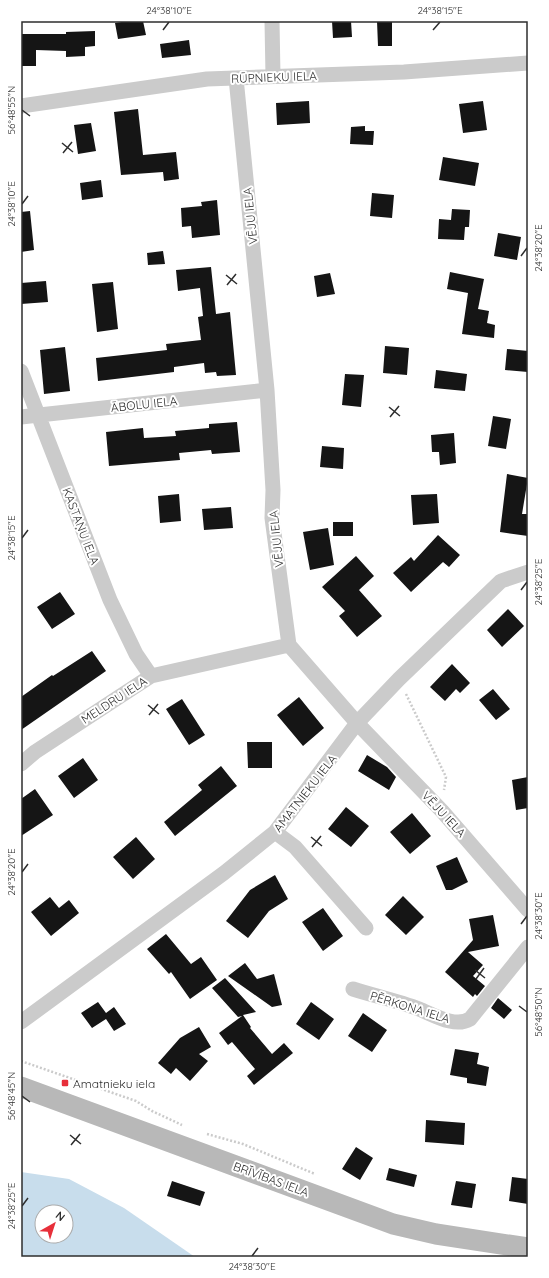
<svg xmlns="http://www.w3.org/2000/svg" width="549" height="1278" viewBox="0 0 549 1278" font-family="Quicksand,sans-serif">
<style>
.water{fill:#c8ddec;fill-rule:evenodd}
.building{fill:#151515}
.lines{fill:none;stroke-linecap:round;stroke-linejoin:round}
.path{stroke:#cbcbcb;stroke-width:2.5;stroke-dasharray:2 2;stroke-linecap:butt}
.minor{stroke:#cbcbcb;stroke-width:15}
.secondary{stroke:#b8b8b8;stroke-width:21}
.ticks{fill:none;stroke:#2e2e2e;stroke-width:1.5}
.poi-dot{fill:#e72f3a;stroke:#fff;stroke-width:1.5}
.labels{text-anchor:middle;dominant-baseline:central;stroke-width:4;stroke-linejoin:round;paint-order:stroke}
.street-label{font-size:12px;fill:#2e2e2e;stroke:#fff}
.poi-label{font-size:12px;fill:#2e2e2e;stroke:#fff;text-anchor:start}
.neatline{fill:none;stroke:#2e2e2e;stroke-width:1.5}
.ticks-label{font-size:10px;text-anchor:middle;fill:#2e2e2e}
</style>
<rect width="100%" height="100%" fill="#fff"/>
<path class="water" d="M 21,1172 L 69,1179 L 124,1208 L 195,1257 L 21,1257 ZM 42,1212 L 66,1212 L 66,1236 L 42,1236 Z"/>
<path class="building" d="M 128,21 L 143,21 L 146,35 L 118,39 L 115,23 Z
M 332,21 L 351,21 L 352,37 L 333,38 Z
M 377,21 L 392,21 L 392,46 L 378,46 Z
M 95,31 L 95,46 L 85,47 L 85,56 L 66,57 L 66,51 L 36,50 L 36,66 L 21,66 L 21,34 L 66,34 L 66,32 Z
M 189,40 L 191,55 L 162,58 L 160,44 Z
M 309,101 L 310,123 L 277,125 L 276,103 Z
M 483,101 L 487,130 L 463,133 L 459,104 Z
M 138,109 L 143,155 L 176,152 L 179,179 L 164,181 L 163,172 L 121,175 L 114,112 Z
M 91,123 L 96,151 L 78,154 L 74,125 Z
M 365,126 L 365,131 L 374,131 L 373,145 L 350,144 L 351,127 Z
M 443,157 L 479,163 L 475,186 L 439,180 Z
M 101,180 L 103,197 L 82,200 L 80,183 Z
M 372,193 L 394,195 L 392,218 L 370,216 Z
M 217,200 L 220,235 L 192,238 L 191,226 L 182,227 L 181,208 L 202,206 L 201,202 Z
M 452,209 L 470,210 L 469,227 L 465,227 L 464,240 L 438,239 L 439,219 L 451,220 Z
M 30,211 L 34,250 L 21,252 L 21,212 Z
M 498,233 L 521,237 L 517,260 L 494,256 Z
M 163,251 L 165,264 L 148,265 L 147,253 Z
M 211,267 L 216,314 L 230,312 L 236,375 L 217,376 L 216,372 L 205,373 L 204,363 L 174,367 L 174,372 L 98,381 L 96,358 L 167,350 L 166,344 L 201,340 L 198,317 L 203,316 L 200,288 L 178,291 L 176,270 Z
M 450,272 L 484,279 L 478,309 L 489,311 L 487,323 L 495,325 L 494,338 L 462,334 L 468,293 L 447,289 Z
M 330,273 L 335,294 L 317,297 L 314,276 Z
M 46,281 L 48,302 L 21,304 L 21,283 Z
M 113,282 L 118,329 L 97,332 L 92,284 Z
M 385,346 L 409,348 L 407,375 L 383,373 Z
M 65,347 L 70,391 L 44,394 L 40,350 Z
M 507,349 L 528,351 L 528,372 L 505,370 Z
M 436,370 L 467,374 L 465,391 L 434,388 Z
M 345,374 L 364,375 L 361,407 L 342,405 Z
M 493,416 L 511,419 L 506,449 L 488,446 Z
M 237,422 L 240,452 L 212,454 L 211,450 L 179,453 L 180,460 L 109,466 L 106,432 L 143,428 L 144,438 L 176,436 L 175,431 L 209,428 L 209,424 Z
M 454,433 L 456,463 L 440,465 L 439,452 L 432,452 L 431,435 Z
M 322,446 L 344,448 L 343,469 L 320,467 Z
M 507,474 L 528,478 L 522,514 L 528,514 L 528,536 L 500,532 Z
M 179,494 L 181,521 L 160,523 L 158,496 Z
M 437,494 L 439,523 L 413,525 L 411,495 Z
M 231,507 L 233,528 L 204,530 L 202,509 Z
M 333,522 L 353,522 L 353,536 L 333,536 Z
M 328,528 L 334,565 L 310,570 L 303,532 Z
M 438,535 L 460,555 L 449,567 L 443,562 L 411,592 L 393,573 L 411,557 L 414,561 Z
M 356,556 L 374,576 L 359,590 L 382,616 L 357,637 L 339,616 L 345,611 L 322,587 Z
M 60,592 L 75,614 L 52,629 L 37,607 Z
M 508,609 L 524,626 L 502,647 L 487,630 Z
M 92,651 L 106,671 L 21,730 L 21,697 L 52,675 L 53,676 Z
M 452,664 L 470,683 L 460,693 L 456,689 L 445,701 L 430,687 Z
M 493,689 L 510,709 L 496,720 L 479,700 Z
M 299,697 L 324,728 L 303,746 L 277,715 Z
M 182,699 L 205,735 L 189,745 L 166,709 Z
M 247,742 L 272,742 L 272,768 L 248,768 Z
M 367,755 L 387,767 L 396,777 L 389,790 L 358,771 Z
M 83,758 L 98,780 L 74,798 L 58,776 Z
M 221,766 L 237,786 L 175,836 L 164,822 L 202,790 L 198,785 Z
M 528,777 L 528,808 L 516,810 L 512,780 Z
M 35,789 L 53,815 L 21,836 L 21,799 Z
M 346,807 L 369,826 L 351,847 L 328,829 Z
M 412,813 L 431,836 L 410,854 L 390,832 Z
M 136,837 L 155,859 L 133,879 L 113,857 Z
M 457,857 L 468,882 L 452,890 L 446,890 L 436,866 Z
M 275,875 L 288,899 L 269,911 L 248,938 L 226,921 L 250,890 Z
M 403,896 L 424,917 L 406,935 L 385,915 Z
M 50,897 L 59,908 L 69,900 L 79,913 L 51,936 L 31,912 Z
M 323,908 L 343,936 L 323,951 L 302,922 Z
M 493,915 L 499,946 L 468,952 L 483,965 L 473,976 L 485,986 L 477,996 L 475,994 L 473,997 L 445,972 L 473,940 L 469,919 Z
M 166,934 L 191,964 L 201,957 L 217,980 L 190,999 L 171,972 L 169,974 L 147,949 Z
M 245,963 L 257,979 L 274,974 L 282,1005 L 272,1007 L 228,976 Z
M 225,978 L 256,1012 L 243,1015 L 251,1027 L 250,1028 L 272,1054 L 284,1043 L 293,1053 L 254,1085 L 247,1076 L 255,1069 L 232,1042 L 228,1045 L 219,1033 L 242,1016 L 238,1017 L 212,988 Z
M 498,998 L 512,1010 L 504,1019 L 491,1008 Z
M 98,1002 L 106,1013 L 114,1007 L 126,1024 L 114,1031 L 106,1019 L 92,1028 L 81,1013 Z
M 311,1002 L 334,1019 L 319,1040 L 296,1024 Z
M 363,1013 L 387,1030 L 372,1052 L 348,1036 Z
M 199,1027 L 211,1047 L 199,1054 L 208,1061 L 190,1081 L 176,1068 L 171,1074 L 158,1063 L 180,1038 Z
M 455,1049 L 479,1053 L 477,1064 L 489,1067 L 486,1086 L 467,1083 L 467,1078 L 450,1075 Z
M 426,1120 L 465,1123 L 464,1145 L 425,1142 Z
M 356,1147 L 373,1158 L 360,1180 L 342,1169 Z
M 389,1168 L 417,1175 L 414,1187 L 386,1180 Z
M 512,1177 L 528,1179 L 528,1204 L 509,1201 Z
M 172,1181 L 205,1192 L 200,1206 L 167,1196 Z
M 456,1181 L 476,1184 L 472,1208 L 451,1205 Z"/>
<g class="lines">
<path class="path" d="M 406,694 L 446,777 L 444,790
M 21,1061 L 136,1101 L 152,1111 L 182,1125
M 207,1134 L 243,1144 L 315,1174"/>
<path class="minor" d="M 272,21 L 273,76
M 236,78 L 267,390 L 273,490 L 272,518 L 289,645 L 357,723 L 442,811 L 528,910
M 21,106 L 207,79 L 404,72 L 528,63
M 21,371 L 110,600 L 136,654 L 151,676
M 21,417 L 267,390
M 21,764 L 35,752 L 151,676 L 289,645
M 275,832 L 295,847 L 366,928
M 353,989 C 375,996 399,1001 419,1009 C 434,1015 455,1028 470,1019 L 528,947
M 21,1022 L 224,873 L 275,832 L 357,723 L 399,679 L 501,581 L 528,572"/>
<path class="secondary" d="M 21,1087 L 393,1224 L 436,1234 L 528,1248"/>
</g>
<path class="ticks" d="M 163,30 L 169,22M 433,30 L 440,22M 22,110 L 30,116M 62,143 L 73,152M 63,153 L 72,142M 22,204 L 28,196M 521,256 L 527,248M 226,275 L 237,284M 227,285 L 236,274M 389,407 L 400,416M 390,417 L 399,406M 22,538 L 28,530M 521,590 L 527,582M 148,705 L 159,714M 149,715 L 158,704M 311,837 L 322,846M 312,847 L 321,836M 22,872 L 28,864M 521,924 L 527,916M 475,970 L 485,978M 476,979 L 484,968M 519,1006 L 527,1012M 22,1096 L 30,1102M 70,1135 L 81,1144M 71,1145 L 80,1134M 22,1206 L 28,1198M 252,1256 L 258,1248"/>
<rect class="poi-dot" x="61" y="1079" width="8" height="8" rx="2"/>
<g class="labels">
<g class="street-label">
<text transform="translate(274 77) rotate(-2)">RŪPNIEKU IELA</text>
<text transform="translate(250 216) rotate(-96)">VĒJU IELA</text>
<text transform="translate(144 404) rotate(-6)">ĀBOLU IELA</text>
<text transform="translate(81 526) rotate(69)">KASTAŅU IELA</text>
<text transform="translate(276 539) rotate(-96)">VĒJU IELA</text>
<text transform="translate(114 700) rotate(-33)">MELDRU IELA</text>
<text transform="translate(305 793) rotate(-52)">AMATNIEKU IELA</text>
<text transform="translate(444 814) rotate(47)">VĒJU IELA</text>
<text transform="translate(410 1007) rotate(17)">PĒRKONA IELA</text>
<text transform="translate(271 1179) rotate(20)">BRĪVĪBAS IELA</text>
</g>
<g class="poi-label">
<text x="73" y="1083">Amatnieku iela</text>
</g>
</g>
<rect width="549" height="1278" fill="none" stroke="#ffffff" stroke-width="44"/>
<g transform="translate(54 1224) rotate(39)"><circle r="19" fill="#ffffff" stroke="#ababab"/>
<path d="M0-3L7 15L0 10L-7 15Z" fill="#e72f3a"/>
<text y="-6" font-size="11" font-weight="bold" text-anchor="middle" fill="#2e2e2e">N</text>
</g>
<rect x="22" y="22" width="505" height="1234" class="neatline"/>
<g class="ticks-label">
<text x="169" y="14">24°38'10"E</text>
<text x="440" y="14">24°38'15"E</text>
<text transform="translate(11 110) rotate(-90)" y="4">56°48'55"N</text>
<text transform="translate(11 204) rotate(-90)" y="4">24°38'10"E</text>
<text transform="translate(538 248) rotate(-90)" y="4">24°38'20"E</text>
<text transform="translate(11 538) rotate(-90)" y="4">24°38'15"E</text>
<text transform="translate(538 582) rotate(-90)" y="4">24°38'25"E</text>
<text transform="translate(11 872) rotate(-90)" y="4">24°38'20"E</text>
<text transform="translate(538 916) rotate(-90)" y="4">24°38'30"E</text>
<text transform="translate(538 1012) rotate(-90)" y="4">56°48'50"N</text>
<text transform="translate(11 1096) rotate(-90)" y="4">56°48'45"N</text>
<text transform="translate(11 1206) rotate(-90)" y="4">24°38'25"E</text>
<text x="252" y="1270">24°38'30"E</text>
</g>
</svg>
